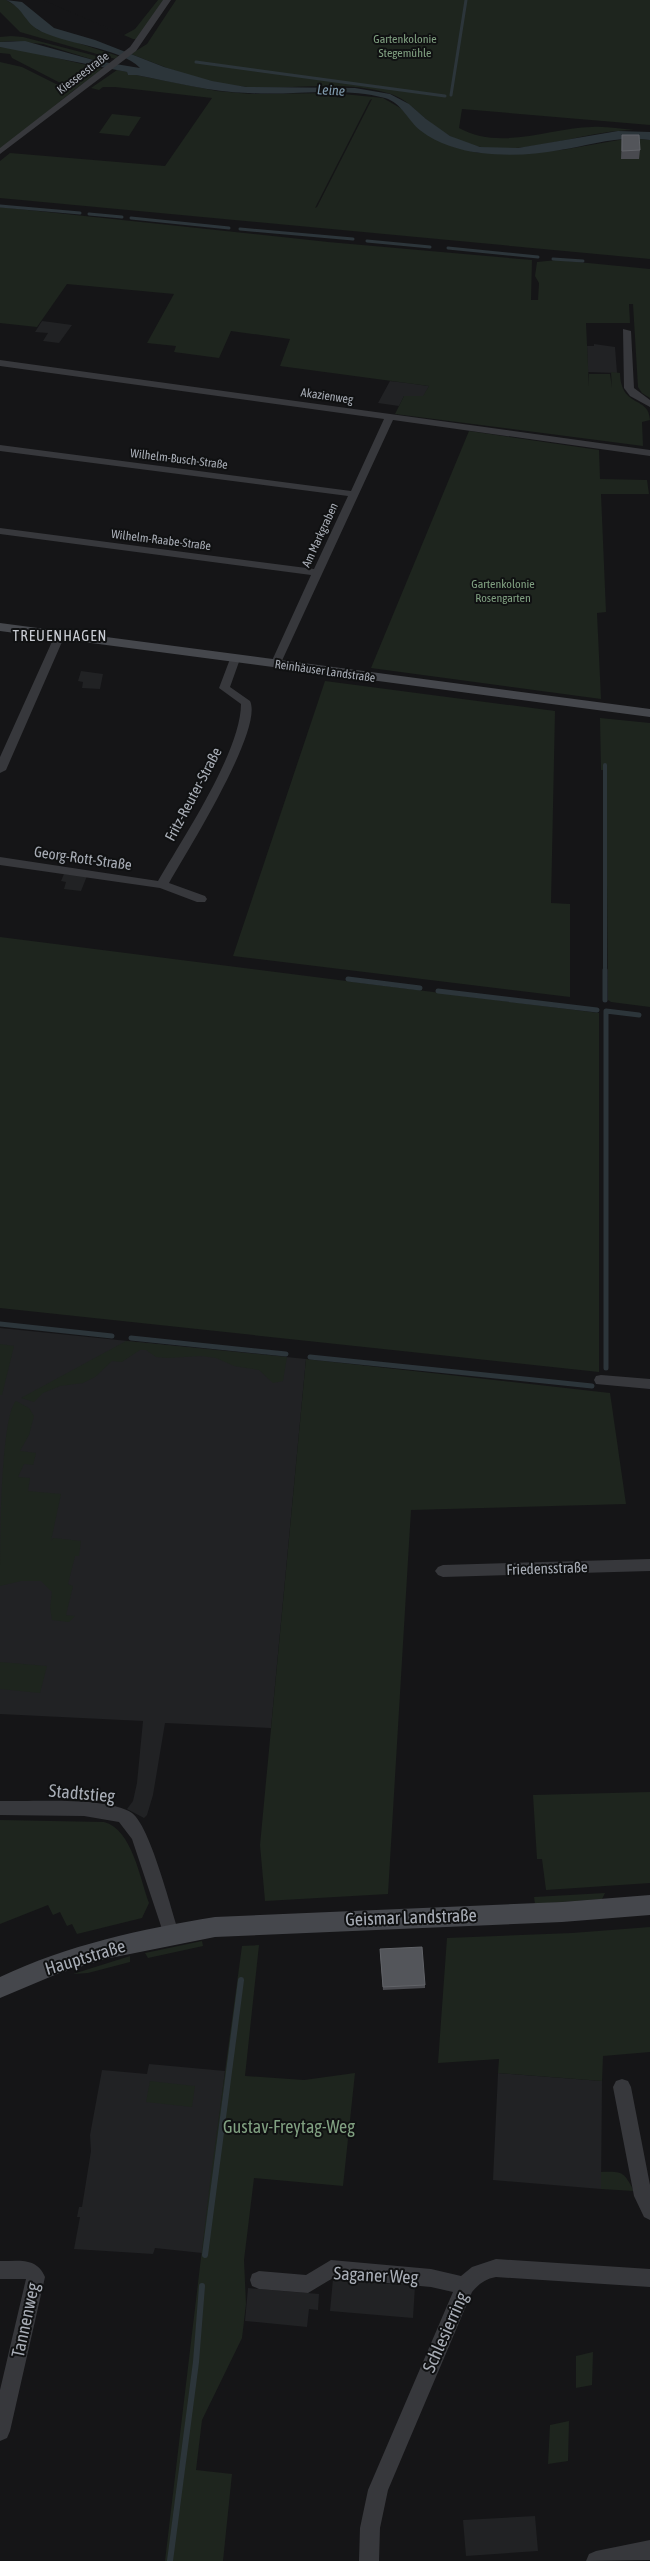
<svg xmlns="http://www.w3.org/2000/svg" width="650" height="2561" viewBox="0 0 650 2561" font-family="'Asap Condensed',sans-serif">
<style>
.built{fill:#212224}
.green{fill:#1e251e;fill-rule:evenodd}
.water{fill:#2c353a}
.lines{fill:none;stroke-linecap:round;stroke-linejoin:round}
.stream-far3{stroke:#2c353a;stroke-width:3}
.stream-far2{stroke:#2c353a;stroke-width:4}
.stream-far1{stroke:#2c353a;stroke-width:5}
.stream{stroke:#2c353a;stroke-width:6}
.street{fill:#37383c;fill-rule:evenodd}
.secondary{fill:#45474c;fill-rule:evenodd}
.wall{fill:#494a4f}
.building{fill:#53555a;stroke:#616368}
.labels{text-anchor:middle;dominant-baseline:central;stroke-width:4;stroke-linejoin:round;paint-order:stroke}
.far-park-label{font-size:12px;fill:#80a081;stroke:#101112}
.far-street-label{font-size:12px;fill:#a8adb6;stroke:#101112}
.far-water-label{font-size:14px;font-style:italic;fill:#819caf;stroke:#101112}
.far-quarter-label{font-size:15px;letter-spacing:1px;fill:#c9ccd3;stroke:#101112}
.street-label{font-size:15px;fill:#a8adb6;stroke:#101112}
.near-street-label{font-size:18px;fill:#a8adb6;stroke:#101112}
.near-park-label{font-size:18px;fill:#80a081;stroke:#101112}
</style>
<rect width="100%" height="100%" fill="#151517"/>
<path class="built" d="M 42,321 L 50,322 L 72,325 L 59,343 L 43,341 L 48,333 L 35,332 Z
M 594,344 L 615,347 L 617,373 L 588,372 L 587,346 L 594,346 Z
M 390,381 L 407,383 L 429,386 L 423,397 L 404,396 L 399,406 L 378,403 Z
M 81,671 L 103,674 L 100,689 L 82,688 L 83,682 L 78,681 Z
M 64,874 L 87,876 L 81,891 L 64,889 L 66,882 L 61,881 Z
M 0,1328 L 306,1359 L 271,1728 L 165,1723 L 153,1795 L 147,1815 L 144,1818 L 127,1809 L 133,1801 L 137,1783 L 143,1721 L 0,1714 Z
M 149,2064 L 225,2071 L 202,2253 L 155,2248 L 153,2254 L 74,2249 L 80,2217 L 77,2217 L 79,2207 L 82,2207 L 91,2151 L 90,2135 L 102,2070 L 147,2074 Z
M 498,2073 L 602,2081 L 601,2189 L 493,2180 Z
M 333,2279 L 415,2286 L 413,2318 L 330,2311 Z
M 248,2288 L 319,2294 L 318,2310 L 309,2309 L 307,2327 L 245,2321 Z
M 535,2516 L 538,2551 L 466,2556 L 463,2520 Z"/>
<path class="green" d="M 0,0 L 6,0 L 21,9 L 38,30 L 118,56 L 116,59 L 104,56 L 20,32 L 0,12 Z
M 43,0 L 124,35 L 135,29 L 158,0 L 164,0 L 137,39 L 133,39 Z
M 176,0 L 650,0 L 650,125 L 462,109 L 459,128 C 500,151 549,128 592,127 C 606,126 620,129 634,130 C 585,131 538,152 488,148 C 465,146 445,135 427,120 C 415,110 406,99 391,94 C 345,79 294,90 247,87 C 208,84 168,69 131,54 L 147,44 Z
M 11,36 L 23,37 L 100,57 L 97,61 L 43,44 L 12,41 L 0,42 L 0,37 Z
M 0,47 L 13,48 L 104,69 L 73,91 L 0,150 L 0,62 L 22,67 L 68,90 L 70,88 L 12,58 L 10,54 L 0,53 Z
M 117,70 L 127,72 L 128,75 L 136,75 L 217,91 L 251,94 L 333,93 L 383,98 L 402,109 L 421,131 L 450,145 L 478,153 L 562,150 L 630,138 L 650,140 L 650,259 L 0,198 L 0,161 L 10,153 L 165,166 L 212,98 L 115,87 L 103,87 L 99,90 L 91,88 ZM 372,99 L 317,207 L 315,208 L 370,100 Z
M 112,114 L 141,117 L 129,136 L 99,133 Z
M 0,207 L 328,242 L 532,260 L 531,300 L 538,300 L 539,283 L 535,276 L 537,262 L 557,260 L 650,269 L 650,398 L 642,393 L 638,387 L 633,304 L 629,304 L 630,323 L 586,323 L 589,387 L 589,374 L 610,374 L 612,388 L 611,372 L 620,373 C 621,409 649,395 650,420 L 642,422 L 643,446 L 395,414 L 404,396 L 423,396 L 429,386 L 280,366 L 290,339 L 231,331 L 219,358 L 174,352 L 176,346 L 147,343 L 174,294 L 67,284 L 37,327 L 0,323 Z
M 469,431 L 599,450 L 600,479 L 647,480 L 649,494 L 601,494 L 606,612 L 597,613 L 601,699 L 371,668 Z
M 325,681 L 555,711 L 551,903 L 570,904 L 570,997 L 233,956 Z
M 600,718 L 650,723 L 650,1007 L 611,1002 L 608,1000 L 606,770 L 601,770 Z
M 0,937 L 599,1013 L 599,1372 L 0,1308 Z
M 126,1341 L 287,1357 L 283,1381 L 273,1383 L 259,1370 L 234,1366 L 216,1358 L 201,1356 L 167,1358 L 156,1357 L 146,1350 L 140,1350 L 122,1362 L 112,1361 L 95,1377 L 83,1383 L 60,1386 L 43,1393 L 34,1402 L 21,1398 Z
M 0,1344 L 14,1346 L 2,1395 L 0,1395 Z
M 306,1359 L 610,1393 L 626,1504 L 411,1510 L 388,1894 L 265,1901 L 260,1845 Z
M 16,1401 L 29,1408 L 34,1416 L 29,1435 L 20,1451 L 36,1453 L 33,1465 L 24,1464 L 18,1477 L 30,1478 L 28,1491 L 61,1494 L 51,1541 L 53,1538 L 81,1541 L 79,1556 L 75,1556 L 68,1584 L 73,1586 L 66,1615 L 75,1616 L 69,1622 L 52,1620 L 50,1608 L 52,1592 L 41,1581 L 21,1581 L 0,1586 C 0,1554 0,1417 16,1401 Z
M 0,1662 L 47,1666 L 40,1693 L 0,1689 Z
M 650,1792 L 650,1883 L 546,1890 L 542,1859 L 537,1859 L 533,1795 Z
M 0,1820 L 104,1822 C 132,1829 140,1879 149,1903 L 142,1918 L 77,1934 L 72,1924 L 67,1926 L 60,1912 L 53,1915 L 48,1905 L 0,1924 Z
M 605,1893 L 602,1899 L 535,1904 L 534,1897 Z
M 650,1927 L 650,2052 L 603,2056 L 602,2081 L 498,2073 L 499,2059 L 438,2063 L 447,1938 L 572,1933 Z
M 202,1941 L 203,1946 L 148,1958 L 145,1953 Z
M 259,1945 L 245,2076 L 304,2080 L 355,2073 L 343,2186 L 254,2178 L 244,2260 L 246,2304 L 242,2338 L 202,2420 L 196,2470 L 232,2474 L 223,2561 L 165,2561 L 210,2182 L 242,1946 Z
M 130,1956 L 130,1962 L 88,1973 L 73,1974 Z
M 150,2081 L 195,2086 L 192,2107 L 146,2102 Z
M 601,2172 C 623,2171 624,2172 634,2191 L 601,2189 Z
M 593,2352 L 592,2385 L 576,2388 L 576,2356 Z
M 569,2421 L 568,2461 L 548,2464 L 550,2425 Z"/>
<path class="water" d="M 6,0 L 22,2 L 54,28 L 95,40 L 164,67 L 212,81 L 246,87 L 355,88 L 390,94 L 409,104 L 426,119 L 450,136 L 480,147 L 518,148 L 618,131 L 650,132 L 650,140 C 620,135 590,145 560,150 C 534,155 507,156 481,153 C 461,151 436,143 421,131 C 408,121 402,103 385,98 C 341,86 293,96 248,93 C 210,92 174,82 136,75 L 128,75 L 127,72 L 0,47 L 0,42 L 25,41 L 97,61 L 140,68 C 121,47 60,44 37,29 C 25,22 23,8 6,0 Z"/>
<g class="lines">
<path class="stream-far3" d="M 196,62 L 445,96
M 451,95 L 466,0
M 0,206 L 80,213
M 89,214 L 122,217
M 131,218 L 229,228
M 240,229 L 353,239
M 367,241 L 430,247
M 448,248 L 538,257
M 553,259 L 583,261"/>
<path class="stream-far2" d="M 605,971 L 605,765"/>
<path class="stream-far1" d="M 605,970 L 605,1000
M 348,979 L 420,988
M 438,991 L 597,1010
M 0,1324 L 112,1336
M 131,1338 L 286,1354
M 310,1357 L 592,1386
M 606,1368 L 606,1011 L 639,1015"/>
<path class="stream" d="M 205,2255 L 241,1980
M 170,2561 L 196,2362 L 202,2286"/>
<path class="street" d="M 163,0 L 171,0 L 136,51 L 0,154 L 0,148 L 130,47 Z
M 623,329 L 631,331 L 634,388 L 650,400 L 650,407 L 630,396 L 624,388 Z
M 0,360 L 650,450 L 650,456 L 393,420 L 280,665 L 275,668 L 270,665 L 311,575 L 0,534 L 0,528 L 314,569 L 348,496 L 0,451 L 0,445 L 351,491 L 384,419 L 0,366 Z
M 60,632 L 65,635 L 6,770 L 0,773 L 0,757 L 55,635 Z
M 235,656 L 240,659 L 230,687 L 250,701 C 264,729 186,853 169,883 L 205,896 L 207,899 L 205,902 L 197,902 L 160,888 L 0,865 L 0,857 L 158,881 C 183,838 241,751 241,704 L 219,688 L 230,659 Z
M 601,1375 L 650,1379 L 650,1389 L 596,1384 L 594,1380 L 596,1376 Z
M 650,1559 L 650,1571 L 443,1577 L 438,1575 L 435,1571 L 438,1567 L 443,1565 Z
M 0,1801 C 31,1802 107,1796 132,1813 C 150,1826 171,1909 179,1933 L 177,1938 L 171,1940 L 165,1938 L 132,1839 L 119,1822 L 84,1816 L 0,1815 Z
M 622,2079 L 628,2081 L 631,2087 L 650,2185 L 650,2220 L 644,2217 L 634,2196 L 613,2087 L 616,2081 Z
M 496,2259 L 650,2269 L 650,2287 L 496,2277 C 485,2279 479,2284 472,2292 L 388,2490 L 380,2528 L 379,2561 L 359,2561 L 360,2528 L 368,2490 L 453,2292 L 431,2287 L 333,2278 L 308,2293 L 259,2289 L 252,2286 L 250,2280 L 252,2274 L 259,2271 L 306,2275 L 331,2260 L 431,2269 L 461,2276 L 472,2267 Z
M 0,2261 C 19,2261 37,2257 45,2277 L 10,2431 L 7,2438 L 0,2441 L 0,2390 L 26,2279 L 0,2279 Z
M 650,2540 L 650,2560 L 586,2561 L 589,2554 L 596,2551 Z"/>
<path class="secondary" d="M 0,623 L 650,709 L 650,717 L 0,631 Z
M 650,1895 L 650,1915 L 562,1922 L 215,1937 L 105,1959 L 57,1974 L 0,1998 L 0,1977 C 68,1945 141,1929 215,1917 L 562,1902 Z"/>
</g>
<path class="wall" d="M 622,135 L 640,150 L 639,159 L 621,159 Z
M 380,1952 L 425,1985 L 425,1988 L 383,1990 Z"/>
<path class="building" d="M 622,135 L 639,135 L 640,150 L 622,151 Z
M 422,1947 L 425,1985 L 383,1987 L 380,1949 Z"/>
<g class="labels">
<g class="far-park-label">
<text x="405" y="39">Gartenkolonie<tspan x="405" dy="14">Stegemühle</tspan></text>
<text x="503" y="584">Gartenkolonie<tspan x="503" dy="14">Rosengarten</tspan></text>
</g>
<g class="far-street-label">
<text transform="translate(83 73) rotate(-37)">Kiesseestraße</text>
<text transform="translate(327 396) rotate(8)">Akazienweg</text>
<text transform="translate(179 459) rotate(7)">Wilhelm-Busch-Straße</text>
<text transform="translate(320 535) rotate(-65)">Am Markgraben</text>
<text transform="translate(161 540) rotate(7)">Wilhelm-Raabe-Straße</text>
<text transform="translate(325 671) rotate(8)">Reinhäuser Landstraße</text>
</g>
<g class="far-water-label">
<text transform="translate(331 90) rotate(3)">Leine</text>
</g>
<g class="far-quarter-label">
<text x="60" y="635">TREUENHAGEN</text>
</g>
<g class="street-label">
<text transform="translate(193 794) rotate(-62)">Fritz-Reuter-Straße</text>
<text transform="translate(83 858) rotate(8)">Georg-Rott-Straße</text>
<text transform="translate(547 1568) rotate(-2)">Friedensstraße</text>
</g>
<g class="near-street-label">
<text transform="translate(82 1793) rotate(5)">Stadtstieg</text>
<text transform="translate(411 1917) rotate(-2)">Geismar Landstraße</text>
<text transform="translate(85 1957) rotate(-17)">Hauptstraße</text>
<text transform="translate(376 2275) rotate(3)">Saganer Weg</text>
<text transform="translate(25 2320) rotate(-78)">Tannenweg</text>
<text transform="translate(445 2332) rotate(-66)">Schlesierring</text>
</g>
<g class="near-park-label">
<text x="289" y="2126">Gustav-Freytag-Weg</text>
</g>
</g>
</svg>
